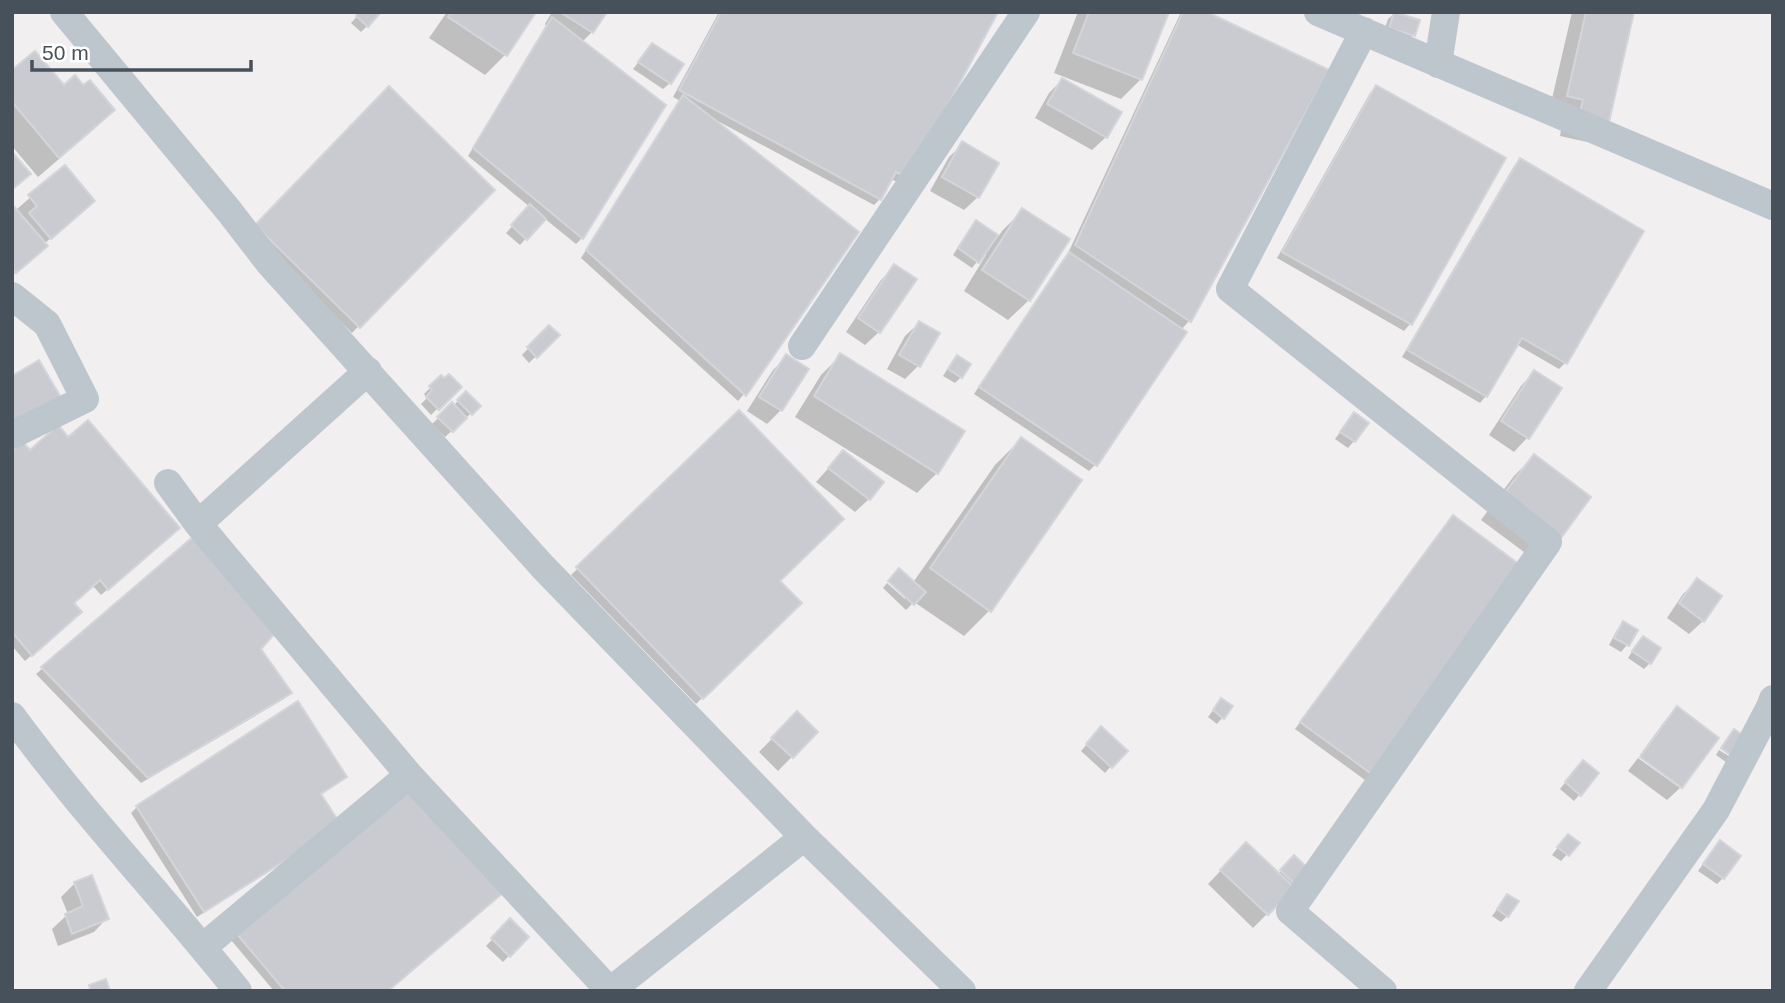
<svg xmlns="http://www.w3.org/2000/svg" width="1785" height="1003" viewBox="0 0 1785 1003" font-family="Helvetica,sans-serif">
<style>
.shadow{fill:#0003}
.building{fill:#c9cbd1;stroke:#d3d5da;stroke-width:2}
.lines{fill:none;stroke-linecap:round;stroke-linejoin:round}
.minor{stroke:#bdc5cd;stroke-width:28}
</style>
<rect width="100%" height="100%" fill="#f1efef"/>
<path class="shadow" d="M 361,12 L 367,26 L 361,32 L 351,23 Z
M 447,12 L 534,12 L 505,55 L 485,75 L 429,38 Z
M 552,12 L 605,12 L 592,32 L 582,42 L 664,106 L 582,238 L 576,244 L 544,218 L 520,245 L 506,233 L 530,207 L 468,156 L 546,26 L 545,24 Z
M 719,12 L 996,12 L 901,184 L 891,179 L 880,199 L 874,205 L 714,119 L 713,121 L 856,233 L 744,394 L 738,401 L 581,258 L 680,101 L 673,97 Z
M 1078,12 L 1167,12 L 1141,79 L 1121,99 L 1054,73 Z
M 1181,12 L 1203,12 L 1327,70 L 1189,321 L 1181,330 L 1095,465 L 1089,471 L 974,394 L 1062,261 L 1071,252 L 1069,251 Z
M 1572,12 L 1632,12 L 1587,142 L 1560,136 L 1563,119 L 1548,116 Z
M 1395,13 L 1418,21 L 1413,35 L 1407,42 L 1383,34 L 1388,19 Z
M 652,45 L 670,83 L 663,89 L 633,69 Z
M 12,73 L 63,87 L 113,110 L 93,130 L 38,177 L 12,146 Z
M 1062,80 L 1106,137 L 1092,150 L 1035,118 L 1049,93 Z
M 1376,87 L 1503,159 L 1410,324 L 1404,331 L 1277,258 L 1370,93 Z
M 963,144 L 978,197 L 964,210 L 930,191 L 949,157 Z
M 1520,160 L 1642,232 L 1565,363 L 1559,369 L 1516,344 L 1486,396 L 1480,403 L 1402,357 L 1514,166 Z
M 65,167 L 93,201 L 44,244 L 46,246 L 12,276 L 12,206 L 16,210 Z
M 492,190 L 352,333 L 250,233 Z
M 1022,211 L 1029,300 L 1008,320 L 964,291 L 986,255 L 984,253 L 972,268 L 953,255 L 970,229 L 976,223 L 998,237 L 1002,231 Z
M 895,266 L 879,332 L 865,345 L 846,332 L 881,280 Z
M 919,323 L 918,366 L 905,379 L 887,369 L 905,336 Z
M 549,327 L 557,335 L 529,363 L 522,355 Z
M 841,355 L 937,473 L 917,493 L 795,417 L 821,375 Z
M 787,356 L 807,369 L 781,410 L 767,424 L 747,411 L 773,370 Z
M 957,357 L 961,377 L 955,383 L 943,376 L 951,363 Z
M 1534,372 L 1560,389 L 1527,438 L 1514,452 L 1489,435 L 1521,386 Z
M 441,377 L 444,381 L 459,387 L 431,415 L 421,404 L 427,398 L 424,394 Z
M 466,393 L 479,406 L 445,437 L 432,424 L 452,405 L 453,406 Z
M 739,412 L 778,581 L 800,603 L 696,704 L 571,575 Z
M 1354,414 L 1354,441 L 1348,448 L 1335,439 Z
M 1021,439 L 990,610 L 964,636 L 914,602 L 906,610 L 883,588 L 887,583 L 905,599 L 905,594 L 995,465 Z
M 843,452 L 881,482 L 869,499 L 855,512 L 816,482 Z
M 29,453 L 172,534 L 101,595 L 92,585 L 72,603 L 73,619 L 25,661 L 12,646 L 12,454 Z
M 1534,456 L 1536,561 L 1481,520 L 1514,476 Z
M 1453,517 L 1371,774 L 1365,780 L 1295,729 L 1447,524 Z
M 193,539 L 259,649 L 290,692 L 284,699 L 141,783 L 36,674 Z
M 1697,581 L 1703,621 L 1689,634 L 1667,618 L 1683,594 Z
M 1624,623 L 1636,630 L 1627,645 L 1621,652 L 1609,645 L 1617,630 Z
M 1637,644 L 1650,663 L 1644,669 L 1628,658 Z
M 1221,700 L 1223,717 L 1217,724 L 1208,717 Z
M 1677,709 L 1681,785 L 1640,755 L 1664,722 Z
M 797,713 L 816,732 L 778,771 L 759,752 Z
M 1095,735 L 1111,766 L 1105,773 L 1081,751 Z
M 1719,750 L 1735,760 L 1730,765 L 1716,755 Z
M 1638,758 L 1680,788 L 1667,800 L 1628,771 Z
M 1577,768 L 1580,794 L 1574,801 L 1560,789 Z
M 344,777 L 338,783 L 319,795 L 332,831 L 197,917 L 131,813 L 137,807 Z
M 410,787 L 387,991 L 274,991 L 231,940 Z
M 1562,842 L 1577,843 L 1561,861 L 1552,855 Z
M 1246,844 L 1278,874 L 1294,858 L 1309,872 L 1253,928 L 1208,884 Z
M 1714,849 L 1723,878 L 1717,884 L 1698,871 Z
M 75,883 L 107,918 L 94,932 L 58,946 L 52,929 L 68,914 L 61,897 Z
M 1507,896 L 1507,916 L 1501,922 L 1492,916 Z
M 510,921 L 527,937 L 503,962 L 486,946 Z"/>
<path class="building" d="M 359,12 L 381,12 L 368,27 L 356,16 Z
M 452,12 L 536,12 L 507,56 L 448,17 Z
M 560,12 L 607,12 L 593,33 Z
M 721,12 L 998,12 L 908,179 L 896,172 L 881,200 L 679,90 Z
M 1089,12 L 1169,12 L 1142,80 L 1073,53 Z
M 1183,12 L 1207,12 L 1329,70 L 1191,322 L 1075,245 Z
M 1394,12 L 1420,20 L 1415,36 L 1389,28 Z
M 1586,12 L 1634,12 L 1609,122 L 1579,116 L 1583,100 L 1567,96 Z
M 552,17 L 666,105 L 583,239 L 473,148 Z
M 652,43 L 684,64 L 671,84 L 638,62 Z
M 35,51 L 64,85 L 75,75 L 83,85 L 90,80 L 115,110 L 59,158 L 12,102 L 12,70 Z
M 1062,78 L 1122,112 L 1107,138 L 1047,104 Z
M 1376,85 L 1506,158 L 1412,325 L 1282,252 Z
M 389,86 L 495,190 L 360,328 L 255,225 Z
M 683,95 L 859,232 L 746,396 L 586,250 Z
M 962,141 L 999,163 L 979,198 L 942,177 Z
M 13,153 L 31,174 L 14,188 L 12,186 Z
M 1520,158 L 1644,231 L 1567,364 L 1522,338 L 1487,397 L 1407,350 Z
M 65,165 L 95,201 L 51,239 L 29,213 L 37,206 L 28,195 Z
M 12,204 L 48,246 L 16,273 L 12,268 Z
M 530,204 L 546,219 L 527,240 L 511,225 Z
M 1022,208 L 1070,239 L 1030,301 L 982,270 Z
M 976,220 L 998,235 L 979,263 L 958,248 Z
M 1069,252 L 1187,332 L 1097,466 L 979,387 Z
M 894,264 L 917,279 L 880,333 L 858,318 Z
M 919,321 L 940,333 L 920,367 L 899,355 Z
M 549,325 L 560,335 L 537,358 L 527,347 Z
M 840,353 L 965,431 L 938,474 L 814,396 Z
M 786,354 L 809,369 L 782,411 L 759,397 Z
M 957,355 L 971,364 L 962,378 L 948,369 Z
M 39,360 L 63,401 L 12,425 L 12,376 Z
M 1534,370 L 1562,388 L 1529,439 L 1501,421 Z
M 449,374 L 462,387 L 439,410 L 426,397 L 432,390 L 429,386 L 441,375 L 444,378 Z
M 466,391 L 481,406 L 472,415 L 457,400 Z
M 452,402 L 467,418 L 453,432 L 437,417 Z
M 739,410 L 844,519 L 780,581 L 802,603 L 703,699 L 576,567 Z
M 1354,412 L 1369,423 L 1355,442 L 1340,432 Z
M 88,420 L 180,528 L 108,590 L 100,580 L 74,603 L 82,612 L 32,656 L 12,632 L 12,451 L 23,442 L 30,450 L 58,425 L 68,437 Z
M 1021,437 L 1082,480 L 991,612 L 930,568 Z
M 843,450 L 884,482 L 870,500 L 828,468 Z
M 1534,454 L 1591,497 L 1558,542 L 1500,499 Z
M 1453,515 L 1524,568 L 1373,775 L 1300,722 Z
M 194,536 L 277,631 L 261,649 L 292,693 L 148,778 L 41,667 Z
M 899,568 L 926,592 L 914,605 L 888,581 Z
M 1697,578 L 1722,596 L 1704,622 L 1679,603 Z
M 1623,621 L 1638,630 L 1629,646 L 1614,638 Z
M 1643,636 L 1661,648 L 1651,664 L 1632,651 Z
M 1221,698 L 1233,706 L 1224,719 L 1213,710 Z
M 298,701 L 347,777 L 321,794 L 341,825 L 204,912 L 136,806 Z
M 1677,706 L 1719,738 L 1682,788 L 1640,757 Z
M 797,711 L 818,732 L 793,758 L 771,738 Z
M 1101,726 L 1128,751 L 1112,768 L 1086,744 Z
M 1734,729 L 1751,741 L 1737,760 L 1721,748 Z
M 1583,760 L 1599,773 L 1581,796 L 1565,782 Z
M 411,784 L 503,893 L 388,991 L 285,991 L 236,933 Z
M 1568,834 L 1580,843 L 1569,856 L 1557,847 Z
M 1720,840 L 1741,856 L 1724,879 L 1703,864 Z
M 1246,842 L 1295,888 L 1268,915 L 1220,870 Z
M 1294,855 L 1312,872 L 1298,887 L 1280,870 Z
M 92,875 L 109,919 L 72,934 L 65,914 L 83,906 L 74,882 Z
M 1507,894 L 1519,901 L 1508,917 L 1497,909 Z
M 510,918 L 529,937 L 510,957 L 491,938 Z
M 106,979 L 110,991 L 91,991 L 89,985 Z"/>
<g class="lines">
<path class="minor" d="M 64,12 L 229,211 L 270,264 L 543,567 L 804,837 L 962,991
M 1318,12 L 1773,206
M 1364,31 L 1230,289 L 1548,542 L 1290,911 L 1383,991
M 1438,64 L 1446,12
M 12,296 L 47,324 L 85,399 L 12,435
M 802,346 L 1026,12
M 168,483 L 198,524 L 409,775 L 203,947
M 198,524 L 368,371
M 12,716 C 82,812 164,898 238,991
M 409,775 L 610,991
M 610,991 L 804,837
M 1588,991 L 1716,810 L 1770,707 L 1773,699"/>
</g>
<rect width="1785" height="1003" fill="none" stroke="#47515c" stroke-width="28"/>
<path d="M32 60v10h219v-10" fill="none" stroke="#47515c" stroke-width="3.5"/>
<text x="42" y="60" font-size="21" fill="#47515c" stroke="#ffffff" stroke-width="5" paint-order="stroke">50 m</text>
</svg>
